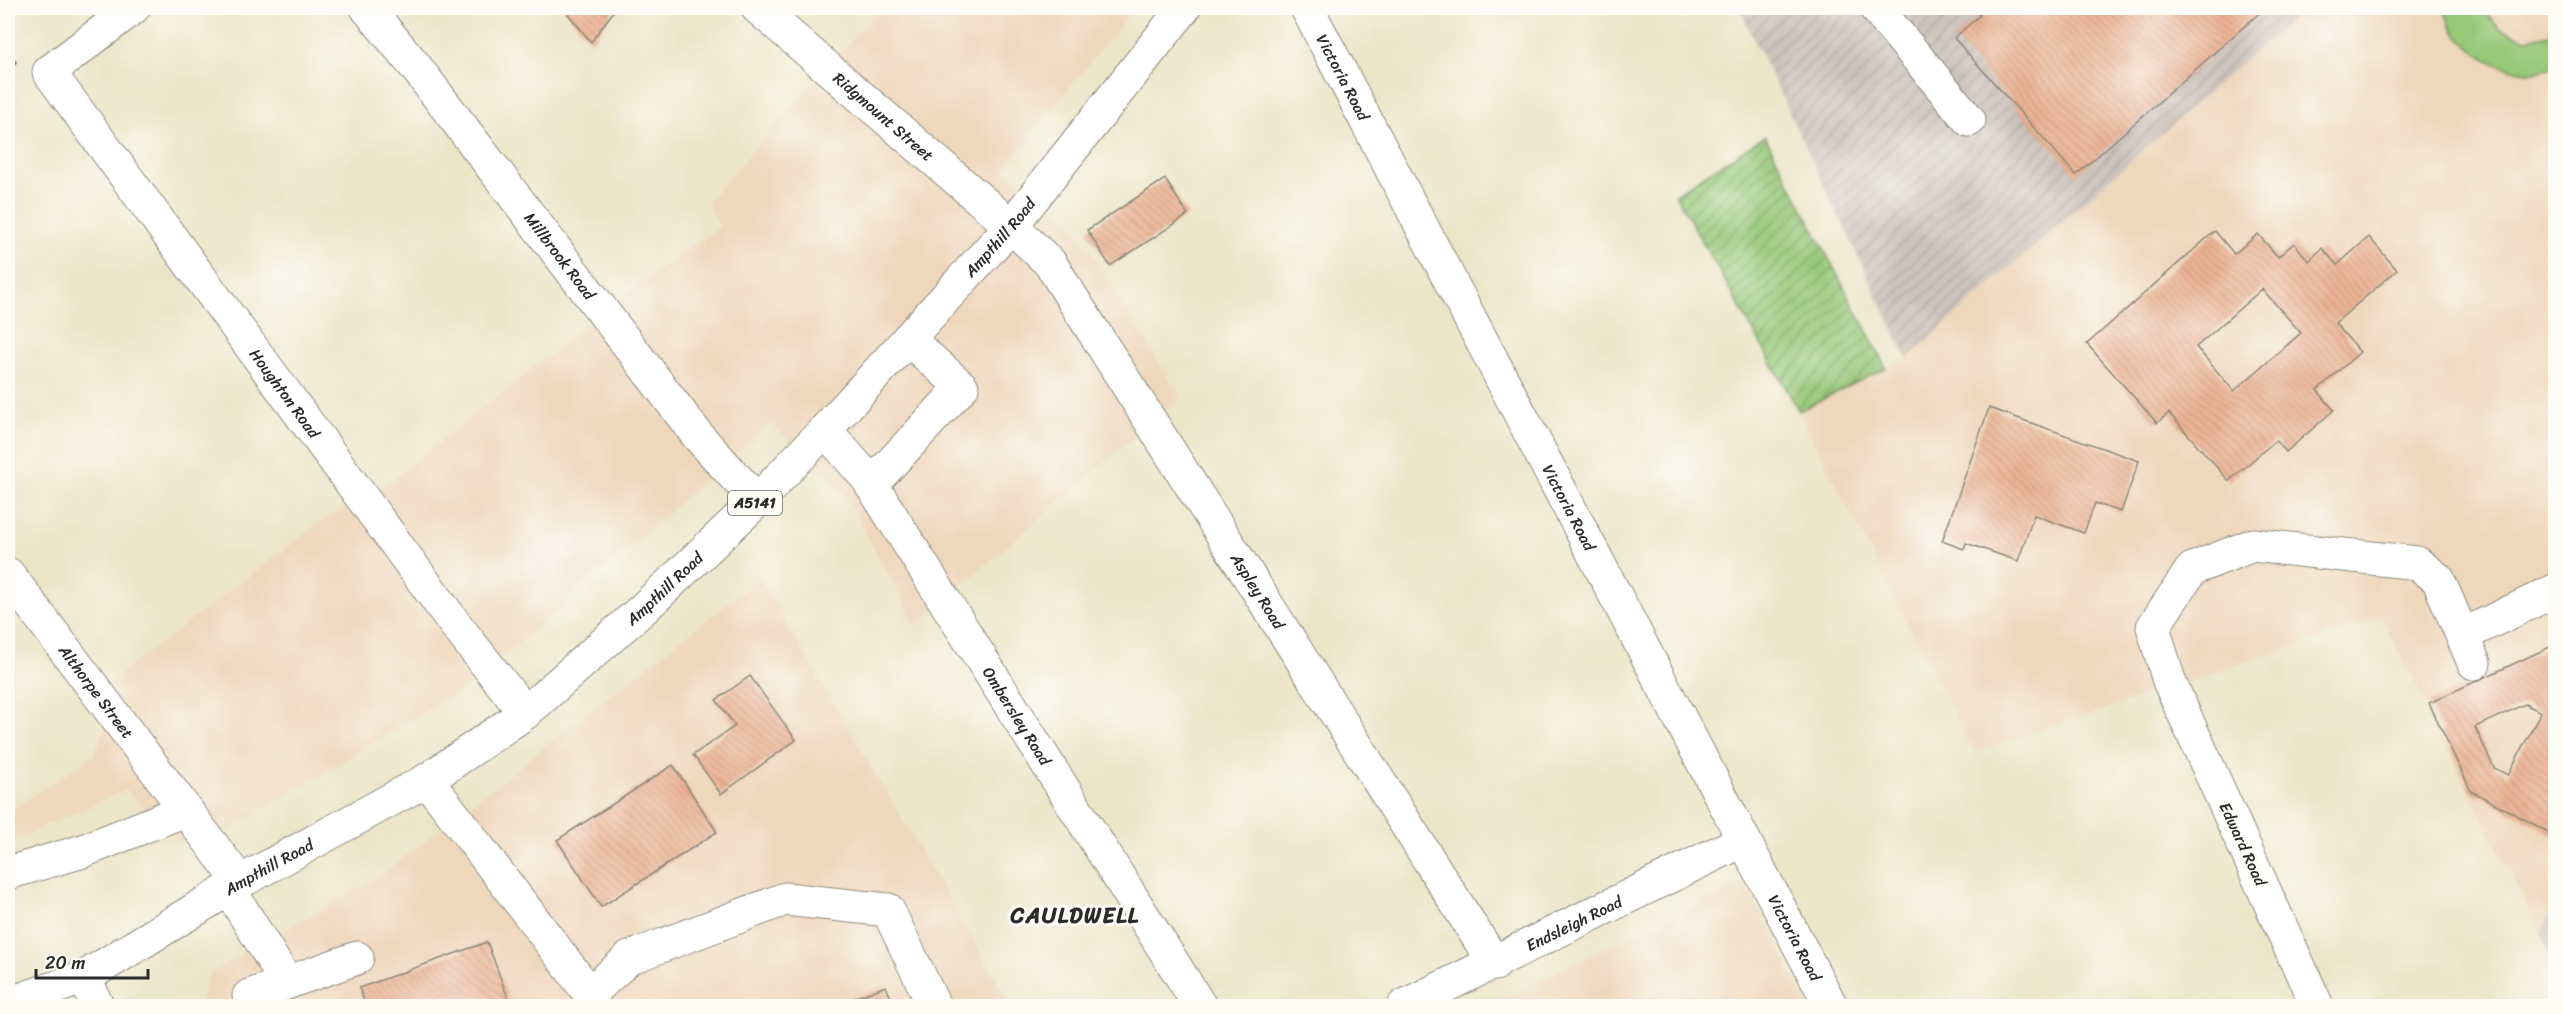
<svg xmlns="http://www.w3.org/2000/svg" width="2563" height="1014" viewBox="0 0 2563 1014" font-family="Sriracha,sans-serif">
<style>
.built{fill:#eed7bb}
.industrial{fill:url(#industrial-furrows)}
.railway{fill:#ccc2b9}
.garden{fill:url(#garden-furrows);stroke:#607a52;stroke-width:1.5}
.pitch{fill:#96c878;stroke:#607a52;stroke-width:1.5}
.building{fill:url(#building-back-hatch);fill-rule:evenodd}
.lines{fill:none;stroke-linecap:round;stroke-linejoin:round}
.minor-casing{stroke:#8c887a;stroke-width:35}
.major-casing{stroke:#8c887a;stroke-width:35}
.path{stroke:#8c887a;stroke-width:4;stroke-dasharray:4.5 4.5;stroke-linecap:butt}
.minor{stroke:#fff;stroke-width:33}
.major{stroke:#fff;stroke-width:33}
.labels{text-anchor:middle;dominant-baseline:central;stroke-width:6;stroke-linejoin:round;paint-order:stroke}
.shield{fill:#fdfcf7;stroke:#6a6a68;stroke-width:1.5}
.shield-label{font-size:15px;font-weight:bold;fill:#2b2b2b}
.street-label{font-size:16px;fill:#2b2b2b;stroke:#fdfcf7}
.district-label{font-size:22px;font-weight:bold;letter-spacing:1.5px;fill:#2b2b2b;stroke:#fdfcf7}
</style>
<defs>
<pattern id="industrial-furrows" width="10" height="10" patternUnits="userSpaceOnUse" patternTransform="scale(1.5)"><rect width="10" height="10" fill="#ccc2b9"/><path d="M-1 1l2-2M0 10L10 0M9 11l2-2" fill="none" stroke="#afa79f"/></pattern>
<pattern id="garden-furrows" width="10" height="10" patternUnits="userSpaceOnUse" patternTransform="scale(1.5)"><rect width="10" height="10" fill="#96c878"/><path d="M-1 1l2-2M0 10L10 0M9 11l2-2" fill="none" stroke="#7ba363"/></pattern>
<pattern id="building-back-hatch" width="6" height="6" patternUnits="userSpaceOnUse" patternTransform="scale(1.5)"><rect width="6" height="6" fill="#ebb293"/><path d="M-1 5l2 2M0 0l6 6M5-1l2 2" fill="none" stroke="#ca997f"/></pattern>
</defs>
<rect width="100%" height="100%" fill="#fdfcf7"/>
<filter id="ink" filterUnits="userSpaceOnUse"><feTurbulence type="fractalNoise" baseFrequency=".0167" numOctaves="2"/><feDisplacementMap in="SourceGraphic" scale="12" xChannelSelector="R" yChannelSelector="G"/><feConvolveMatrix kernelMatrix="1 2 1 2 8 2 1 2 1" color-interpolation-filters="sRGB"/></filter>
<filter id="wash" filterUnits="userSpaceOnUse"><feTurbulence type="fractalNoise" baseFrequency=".008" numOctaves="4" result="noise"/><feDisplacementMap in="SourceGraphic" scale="24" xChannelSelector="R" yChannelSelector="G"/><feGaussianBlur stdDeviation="1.35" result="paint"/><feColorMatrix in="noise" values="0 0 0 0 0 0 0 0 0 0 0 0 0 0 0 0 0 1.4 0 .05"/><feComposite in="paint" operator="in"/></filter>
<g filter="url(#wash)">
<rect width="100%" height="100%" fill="#ece5c8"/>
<path class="built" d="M 880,8 L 1134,8 L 1004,169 L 1075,226 L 1180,398 L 916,625 L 845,495 L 771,423 L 477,680 L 193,852 L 126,790 L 8,842 L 8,813 L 95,754 L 121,673 L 321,522 L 389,482 L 630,291 L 720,227 L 707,202 Z
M 2304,8 L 2555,8 L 2556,903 L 2541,934 L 2381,617 L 1974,753 L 1799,411 L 1907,358 Z
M 760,578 L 1012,1006 L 199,1006 L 210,973 L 379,877 Z
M 1745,883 L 1808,1006 L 1485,1006 L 1744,883 Z"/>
<path class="industrial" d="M 1739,8 L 2304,8 L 1907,358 Z"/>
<path class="railway" d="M 2555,903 L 2555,964 L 2541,934 Z"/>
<path class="garden" d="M 1765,136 L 1886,368 L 1799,411 L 1675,194 Z"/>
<path class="pitch" d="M 2444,8 L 2481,8 L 2500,28 L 2515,35 L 2527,39 L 2555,33 L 2555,68 C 2547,69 2536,73 2528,72 C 2492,69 2453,44 2444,8 Z"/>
<g id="blocks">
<path class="building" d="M 563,8 L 616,8 L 591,42 Z
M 1973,8 L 2265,8 L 2076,175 L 1954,38 L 1980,15 Z
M 1165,179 L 1188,215 L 1110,266 L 1087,230 Z
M 2215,231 L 2234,254 L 2258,234 L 2278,257 L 2294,243 L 2309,261 L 2322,248 L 2337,265 L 2369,237 L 2397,270 L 2335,323 L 2360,352 L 2317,390 L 2334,410 L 2286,452 L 2276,440 L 2229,481 L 2169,413 L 2157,423 L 2087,344 ZM 2262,289 L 2301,333 L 2234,391 L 2196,347 Z
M 1989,408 L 2139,461 L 2121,512 L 2095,503 L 2084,533 L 2034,515 L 2018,561 L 1966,543 L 1964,549 L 1942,541 Z
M 2552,646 L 2556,647 L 2554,835 L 2471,791 L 2429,703 ZM 2525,704 L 2541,712 L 2508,775 L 2494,768 L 2475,727 Z
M 750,676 L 796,740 L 721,794 L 693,755 L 735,726 L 716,700 Z
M 673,765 L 717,832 L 601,907 L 557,840 Z
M 487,942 L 511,1006 L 366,1006 L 359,988 Z
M 886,986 L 894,1006 L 833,1006 Z"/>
</g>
</g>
<g filter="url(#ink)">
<use href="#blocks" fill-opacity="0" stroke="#8c887a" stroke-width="1.5"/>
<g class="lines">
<g class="minor-casing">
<g id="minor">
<path id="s1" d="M 133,8 L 49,72 L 455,624 L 525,713"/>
<path id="s2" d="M 367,8 L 415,66 L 698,436 L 757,501"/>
<path id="s3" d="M 758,8 L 1011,226 L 1050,263 L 1495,964"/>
<path id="s4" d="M 1307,8 L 1831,1006"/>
<path d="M 1876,8 L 1969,120"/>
<path id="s5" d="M 825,430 L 868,479 L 1200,1006"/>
<path d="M 871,485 L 962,387 L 908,339"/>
<path id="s6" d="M 8,574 L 240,882"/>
<path d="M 2463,635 L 2556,590"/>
<path d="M 427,780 L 590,994 L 594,1006"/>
<path d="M 8,873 L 83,851 L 185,810"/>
<path d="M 229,889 L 287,983"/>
<path d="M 590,994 L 629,958 L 785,899 L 888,910 L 934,1006"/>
<path d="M 249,996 L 357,958"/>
<path id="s7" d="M 1404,1006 L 1744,840"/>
<path d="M 2317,1006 L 2169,681 L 2153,627 L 2192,569 L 2253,545 L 2417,563 L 2438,579 L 2474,663"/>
</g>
</g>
<g class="major-casing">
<g id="major">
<path d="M 85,977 L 97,1006"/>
<path id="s8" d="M 8,1004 L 85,977 L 240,882 L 427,780 L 525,713 L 644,608 L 757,501 L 825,430 L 1011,226 L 1184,8"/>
</g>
</g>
<path class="path" d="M 8,53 L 16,64"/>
<use href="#minor" class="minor"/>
<use href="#major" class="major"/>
</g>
</g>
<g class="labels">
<rect class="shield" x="728" y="491" width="54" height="24" rx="4.5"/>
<g class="shield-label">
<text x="755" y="503">A5141</text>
</g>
<g class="street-label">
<text stroke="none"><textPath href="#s4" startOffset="78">Victoria Road</textPath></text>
<text stroke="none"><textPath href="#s3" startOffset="166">Ridgmount Street</textPath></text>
<text stroke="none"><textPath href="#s8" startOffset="1268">Ampthill Road</textPath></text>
<text stroke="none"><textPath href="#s2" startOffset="314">Millbrook Road</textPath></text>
<text stroke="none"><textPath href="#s1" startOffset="504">Houghton Road</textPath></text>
<text stroke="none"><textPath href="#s4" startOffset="564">Victoria Road</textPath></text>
<text stroke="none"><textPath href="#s8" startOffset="782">Ampthill Road</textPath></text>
<text stroke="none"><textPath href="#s3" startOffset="776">Aspley Road</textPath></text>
<text stroke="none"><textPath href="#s6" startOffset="147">Althorpe Street</textPath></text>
<text stroke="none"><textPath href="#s5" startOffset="345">Ombersley Road</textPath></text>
<text transform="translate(2243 844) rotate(65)">Edward Road</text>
<text stroke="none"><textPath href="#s8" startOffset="296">Ampthill Road</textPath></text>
<text stroke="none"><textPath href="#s7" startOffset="189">Endsleigh Road</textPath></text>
<text stroke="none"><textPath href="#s4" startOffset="1050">Victoria Road</textPath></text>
</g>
<g class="district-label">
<text x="1075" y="915">CAULDWELL</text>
</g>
</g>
<rect width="2563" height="1014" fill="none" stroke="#fdfcf7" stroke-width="30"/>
<path d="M36 969v9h112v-9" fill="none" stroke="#2b2b2b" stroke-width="3"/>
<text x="45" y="969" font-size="18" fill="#2b2b2b" stroke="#fdfcf7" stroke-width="4.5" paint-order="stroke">20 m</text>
</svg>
